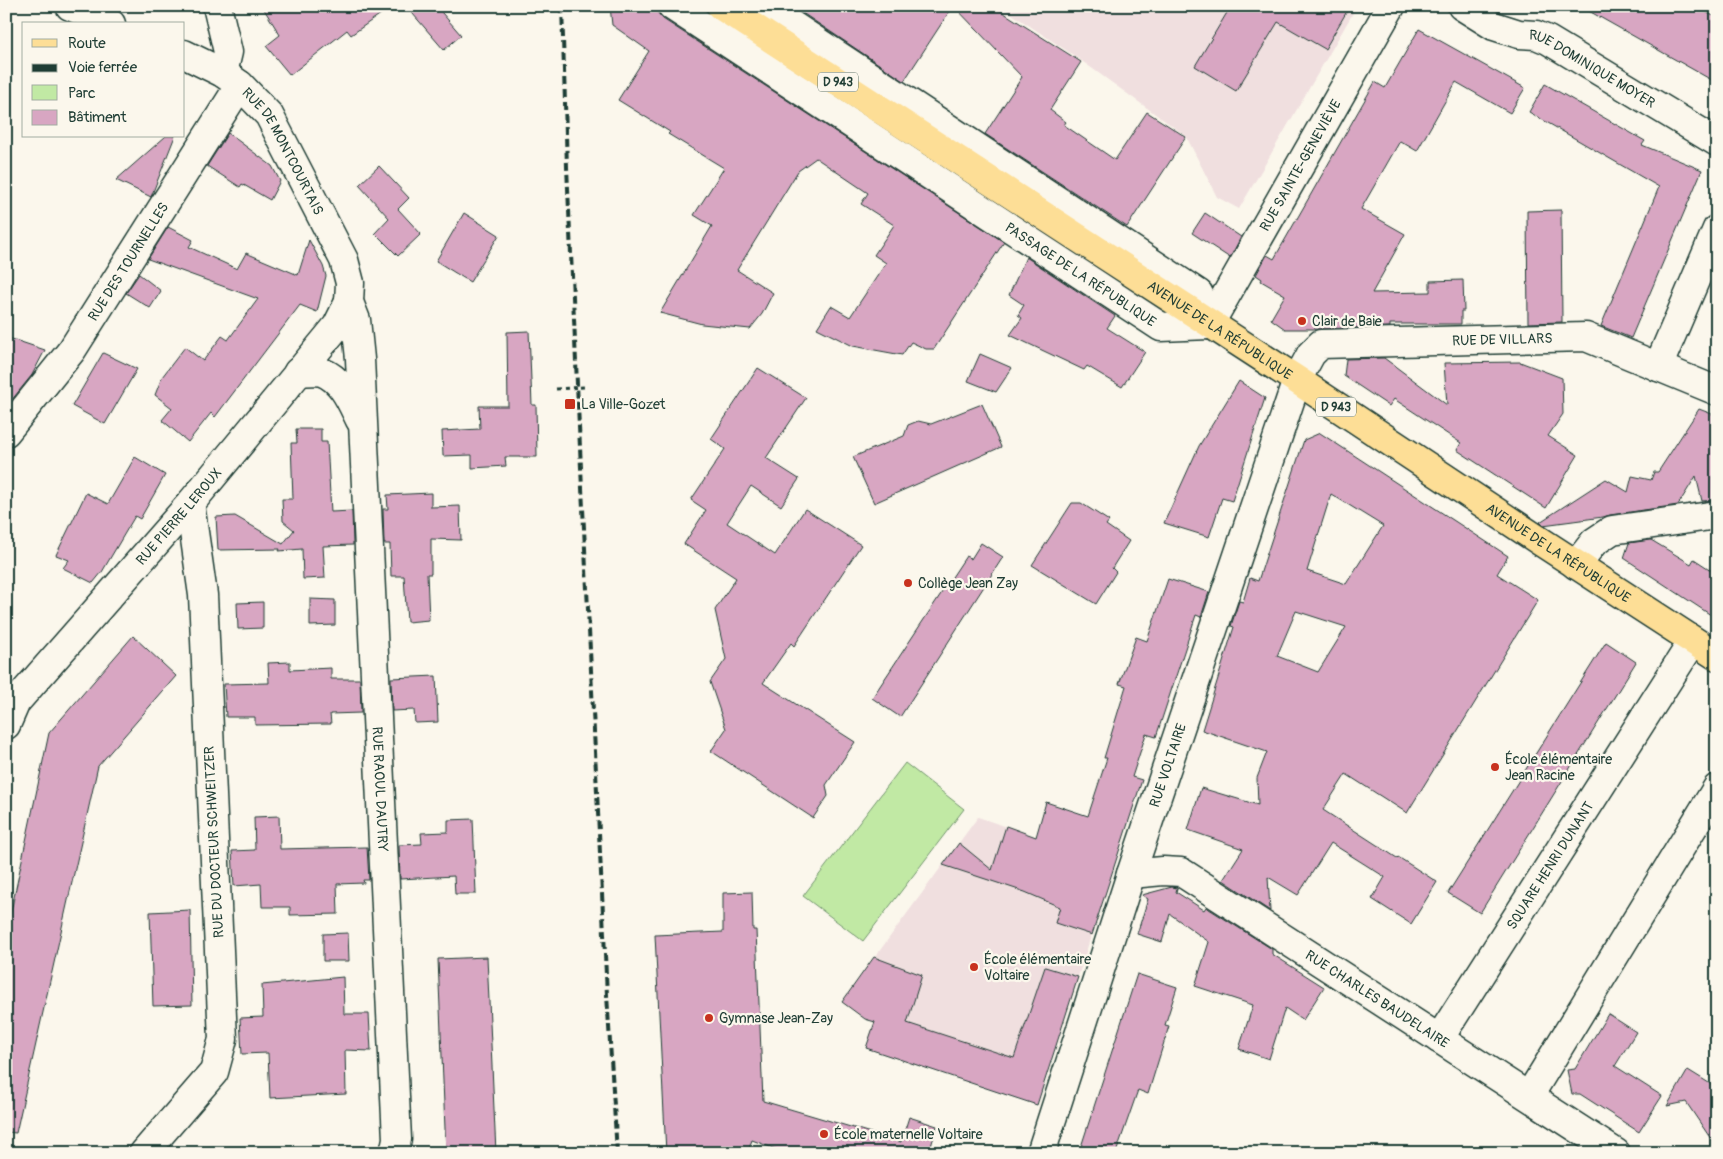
<svg xmlns="http://www.w3.org/2000/svg" width="1723" height="1159" viewBox="0 0 1723 1159" font-family="Pangolin,sans-serif">
<style>
.built{fill:#f0dfdf}
.green{fill:#c1e9a4;stroke:#70936c}
.building{fill:#d8a6c2;stroke:#1f3d34;fill-rule:evenodd}
.lines{fill:none;stroke-linecap:round;stroke-linejoin:round}
.minor-casing{stroke:#1f3d34;stroke-width:31}
.secondary-casing{stroke:#1f3d34;stroke-width:31}
.primary-casing{stroke:#1f3d34;stroke-width:31}
.path{stroke:#1f3d34;stroke-width:3;stroke-dasharray:4 4;stroke-linecap:butt}
.minor{stroke:#fbf7ec;stroke-width:28}
.secondary{stroke:#fbf7ec;stroke-width:28}
.primary{stroke:#fdde96;stroke-width:28}
.rail{stroke:#1f3d34;stroke-width:4;stroke-dasharray:8 4;stroke-linecap:butt}
.poi-dot{fill:#c8321e;stroke:#fbf7ec;stroke-width:2}
.labels{text-anchor:middle;dominant-baseline:central;stroke-width:4.5;stroke-linejoin:round;paint-order:stroke}
.shield{fill:#fbf7ec;stroke:#61756b;stroke-width:1}
.shield-label{font-size:12px;font-weight:bold;fill:#1f3d34}
.street-label{font-size:14px;fill:#1f3d34;stroke:#fbf7ec}
.poi-label{font-size:14px;fill:#1f3d34;stroke:#fbf7ec;text-anchor:start}
</style>
<rect width="100%" height="100%" fill="#fbf7ec"/>
<filter id="ink" filterUnits="userSpaceOnUse"><feTurbulence type="fractalNoise" baseFrequency=".02" numOctaves="2"/><feDisplacementMap in="SourceGraphic" scale="10" xChannelSelector="R" yChannelSelector="G"/><feConvolveMatrix kernelMatrix="1 2 1 2 8 2 1 2 1" color-interpolation-filters="sRGB"/></filter>
<g filter="url(#ink)">
<path class="built" d="M 1000,6 L 1357,6 L 1239,209 L 1217,197 L 1186,136 L 1079,59 Z
M 978,817 L 1114,864 L 1037,1105 L 866,1048 L 874,1022 L 865,1019 L 842,1002 Z"/>
<path class="green" d="M 905,763 L 964,809 L 863,941 L 803,896 Z"/>
<path class="building" d="M 262,6 L 392,6 L 351,35 L 347,30 L 290,75 L 266,46 L 280,35 Z
M 406,6 L 436,6 L 461,35 L 444,50 Z
M 610,6 L 648,6 L 658,13 L 663,19 L 1004,242 L 934,349 L 926,349 L 911,342 L 902,355 L 853,346 L 817,328 L 831,306 L 850,317 L 886,263 L 874,255 L 894,225 L 861,204 L 868,193 L 816,158 L 798,171 L 737,270 L 773,293 L 762,314 L 750,329 L 702,324 L 660,313 L 712,226 L 694,215 L 724,168 L 668,134 L 670,132 L 618,100 L 649,51 L 612,25 Z
M 792,6 L 953,6 L 904,81 Z
M 954,6 L 993,6 L 1081,62 L 1050,110 L 1066,122 L 1064,125 L 1115,160 L 1147,112 L 1186,137 L 1127,227 L 985,134 L 1022,77 Z
M 1231,6 L 1350,6 L 1325,49 L 1278,22 L 1236,91 L 1195,66 Z
M 1580,6 L 1695,6 L 1717,18 L 1717,83 Z
M 1419,29 L 1525,88 L 1510,113 L 1456,82 L 1417,151 L 1400,141 L 1361,209 L 1405,234 L 1372,293 L 1430,292 L 1430,281 L 1463,280 L 1464,311 L 1461,311 L 1461,324 L 1390,324 L 1390,327 L 1318,329 L 1285,329 L 1271,319 L 1285,295 L 1261,281 L 1262,279 L 1256,275 L 1267,255 L 1274,259 L 1375,82 L 1385,88 Z
M 1545,84 L 1645,141 L 1642,145 L 1702,170 L 1631,338 L 1601,326 L 1659,187 L 1529,112 Z
M 228,133 L 272,166 L 280,181 L 270,200 L 242,184 L 240,187 L 207,166 Z
M 166,136 L 175,136 L 151,197 L 116,180 Z
M 379,166 L 409,198 L 398,209 L 421,234 L 398,256 L 375,233 L 389,218 L 359,185 Z
M 1561,210 L 1562,322 L 1528,323 L 1527,211 Z
M 464,213 L 499,235 L 470,282 L 436,261 Z
M 1205,213 L 1241,237 L 1230,258 L 1192,233 Z
M 168,227 L 193,240 L 189,247 L 237,269 L 246,253 L 298,275 L 309,240 L 323,266 L 326,276 L 317,312 L 300,305 L 215,417 L 211,413 L 188,442 L 162,420 L 172,408 L 155,395 L 162,377 L 185,347 L 203,361 L 222,336 L 228,340 L 258,299 L 148,259 Z
M 1026,257 L 1115,316 L 1107,328 L 1145,352 L 1122,387 L 1087,366 L 1084,370 L 1010,335 L 1022,318 L 1018,315 L 1024,305 L 1009,295 Z
M 139,274 L 161,291 L 150,308 L 126,293 Z
M 529,331 L 532,405 L 536,405 L 537,457 L 505,457 L 506,466 L 472,468 L 472,455 L 443,456 L 442,431 L 480,429 L 479,406 L 508,406 L 507,332 Z
M 6,337 L 45,350 L 32,375 L 6,407 Z
M 103,353 L 137,369 L 105,424 L 72,406 Z
M 980,354 L 1012,368 L 996,392 L 968,381 Z
M 1384,358 L 1447,405 L 1444,363 L 1520,362 L 1562,378 L 1563,414 L 1548,436 L 1578,455 L 1546,508 L 1457,450 L 1461,443 L 1394,399 L 1389,406 L 1344,376 L 1346,359 Z
M 758,368 L 806,398 L 766,458 L 799,479 L 781,506 L 751,486 L 727,523 L 775,555 L 805,509 L 861,545 L 794,646 L 791,643 L 763,683 L 855,742 L 826,785 L 828,796 L 813,818 L 711,751 L 726,729 L 710,682 L 726,659 L 715,610 L 736,578 L 684,544 L 706,510 L 691,500 L 725,449 L 711,439 Z
M 1239,381 L 1265,398 L 1232,501 L 1222,498 L 1209,537 L 1164,523 L 1199,446 Z
M 982,404 L 1001,447 L 874,503 L 853,457 L 904,436 L 908,425 L 918,421 L 931,424 Z
M 1699,409 L 1717,416 L 1717,500 L 1702,501 L 1696,476 L 1678,505 L 1610,515 L 1603,517 L 1543,525 L 1540,522 L 1606,479 L 1628,492 L 1632,476 L 1651,480 L 1654,472 L 1658,472 Z
M 296,429 L 321,429 L 321,442 L 327,442 L 331,512 L 352,511 L 353,545 L 323,546 L 325,578 L 303,579 L 302,549 L 279,551 L 280,549 L 218,550 L 216,517 L 235,516 L 283,544 L 294,530 L 283,521 L 282,499 L 293,499 L 291,443 L 297,443 Z
M 1320,433 L 1508,556 L 1497,574 L 1538,600 L 1407,813 L 1346,774 L 1323,810 L 1397,858 L 1398,857 L 1437,882 L 1411,924 L 1372,899 L 1385,877 L 1331,843 L 1298,895 L 1268,877 L 1270,911 L 1223,880 L 1243,849 L 1188,830 L 1201,788 L 1258,805 L 1257,778 L 1267,752 L 1202,730 L 1234,627 L 1231,626 L 1239,601 L 1243,602 L 1250,578 L 1258,581 L 1304,440 ZM 1331,494 L 1383,526 L 1346,584 L 1307,571 ZM 1296,611 L 1346,627 L 1318,672 L 1277,656 Z
M 135,457 L 165,475 L 140,519 L 135,516 L 102,572 L 93,583 L 63,568 L 69,560 L 56,555 L 86,493 L 108,504 Z
M 431,493 L 431,507 L 460,506 L 461,540 L 431,539 L 431,574 L 427,574 L 429,620 L 407,622 L 404,576 L 391,576 L 390,544 L 384,544 L 383,509 L 388,509 L 387,495 Z
M 1072,503 L 1081,503 L 1109,521 L 1106,525 L 1129,541 L 1112,568 L 1116,572 L 1096,604 L 1032,565 Z
M 1651,540 L 1691,564 L 1694,559 L 1717,574 L 1717,619 L 1624,558 L 1629,543 Z
M 981,543 L 1003,557 L 900,717 L 872,698 L 966,556 L 971,559 Z
M 1168,579 L 1209,592 L 1201,617 L 1196,615 L 1156,737 L 1146,734 L 1132,777 L 1142,780 L 1092,935 L 1055,923 L 1060,907 L 1025,892 L 943,865 L 959,843 L 992,870 L 1006,826 L 1036,837 L 1046,802 L 1088,816 L 1107,758 L 1104,758 L 1126,686 L 1119,684 L 1136,637 L 1147,641 Z
M 310,599 L 335,600 L 335,625 L 310,626 Z
M 263,602 L 263,628 L 238,629 L 237,603 Z
M 133,636 L 176,676 L 98,766 L 16,1133 L 6,1132 L 6,935 L 49,733 Z
M 1606,642 L 1636,662 L 1480,913 L 1448,893 Z
M 290,662 L 290,670 L 331,668 L 331,679 L 360,679 L 361,713 L 330,714 L 331,724 L 255,725 L 255,717 L 226,717 L 224,684 L 269,683 L 268,663 Z
M 436,676 L 438,722 L 415,723 L 414,710 L 392,711 L 391,678 Z
M 279,816 L 280,849 L 367,847 L 369,880 L 363,880 L 364,883 L 337,884 L 338,914 L 290,915 L 290,907 L 262,907 L 261,884 L 234,886 L 232,851 L 255,850 L 254,817 Z
M 473,819 L 476,894 L 455,894 L 454,876 L 400,879 L 399,845 L 422,844 L 421,833 L 448,832 L 448,820 Z
M 1172,887 L 1177,888 L 1176,892 L 1204,910 L 1206,907 L 1272,949 L 1272,954 L 1324,987 L 1303,1020 L 1285,1008 L 1269,1059 L 1239,1049 L 1253,1005 L 1195,986 L 1209,942 L 1170,914 L 1162,942 L 1137,934 L 1148,899 L 1142,895 Z
M 752,892 L 753,930 L 756,930 L 763,1101 L 901,1142 L 909,1117 L 937,1126 L 929,1153 L 786,1153 L 752,1140 L 747,1153 L 666,1153 L 655,935 L 723,932 L 723,893 Z
M 190,910 L 192,1005 L 153,1006 L 150,912 Z
M 348,933 L 349,961 L 323,961 L 323,934 Z
M 487,957 L 496,1153 L 446,1153 L 438,959 Z
M 874,957 L 922,975 L 907,1023 L 1014,1058 L 1045,967 L 1078,977 L 1037,1105 L 866,1048 L 875,1022 L 865,1019 L 842,1002 Z
M 1137,974 L 1177,987 L 1165,1025 L 1169,1026 L 1148,1094 L 1138,1090 L 1116,1153 L 1079,1153 Z
M 343,977 L 344,1014 L 369,1014 L 371,1051 L 345,1050 L 346,1094 L 270,1098 L 268,1053 L 242,1054 L 240,1018 L 263,1017 L 262,985 Z
M 1608,1014 L 1636,1032 L 1615,1066 L 1662,1096 L 1639,1132 L 1580,1094 L 1572,1094 L 1567,1070 L 1575,1069 Z
M 1688,1070 L 1717,1088 L 1717,1148 L 1686,1102 L 1667,1106 Z"/>
<g class="lines">
<g class="minor-casing">
<g id="minor">
<path d="M 70,6 L 111,24"/>
<path d="M 217,6 L 228,52 L 223,73"/>
<path id="s1" d="M 672,6 L 1161,327 L 1209,325"/>
<path d="M 763,6 L 1199,294 L 1209,325"/>
<path id="s2" d="M 1462,6 L 1494,26 L 1519,34 L 1536,35 L 1548,40 L 1717,142"/>
<path id="s3" d="M 184,54 L 223,73 L 240,85 L 269,115 L 344,260 L 350,283 L 349,302 L 356,320 L 360,359 L 397,1139 L 394,1153"/>
<path id="s4" d="M 1209,325 L 1391,6"/>
<path d="M 1658,367 L 1717,229"/>
<path d="M 298,372 C 305,372 315,370 322,372 C 343,380 351,402 360,420"/>
<path id="s5" d="M 6,432 L 72,350 L 240,85"/>
<path id="s6" d="M 6,725 L 16,702 L 190,504 L 337,326 L 349,302"/>
<path id="s7" d="M 1131,874 L 1163,871 L 1181,872 L 1616,1153"/>
<path id="s8" d="M 1439,1039 L 1693,641"/>
<path d="M 1529,1096 L 1717,788"/>
<path d="M 144,1153 L 214,1072 L 223,1039 L 203,595 L 190,504"/>
<path id="s9" d="M 1041,1153 L 1131,874 L 1297,380"/>
</g>
</g>
<g class="secondary-casing">
<g id="secondary">
<path id="s10" d="M 1297,380 L 1311,354 L 1321,344 L 1586,337 L 1717,391"/>
<path d="M 1576,565 L 1594,542 L 1612,530 L 1717,515"/>
</g>
</g>
<g class="primary-casing">
<g id="primary">
<path id="s11" d="M 721,6 L 1297,380 L 1540,541 L 1717,656"/>
</g>
</g>
<path class="path" d="M 556,389 L 584,387"/>
<use href="#minor" class="minor"/>
<use href="#secondary" class="secondary"/>
<use href="#primary" class="primary"/>
<path class="rail" d="M 562,6 L 567,167 L 579,427 L 607,995 L 617,1153"/>
</g>
</g>
<g class="poi-dot">
<circle cx="1302" cy="321" r="5"/>
<rect x="564" y="398" width="12" height="12" rx="2.5"/>
<circle cx="908" cy="583" r="5"/>
<circle cx="1495" cy="767" r="5"/>
<circle cx="974" cy="967" r="5"/>
<circle cx="709" cy="1018" r="5"/>
<circle cx="824" cy="1134" r="5"/>
</g>
<g class="labels">
<g class="shield">
<rect x="818" y="72.5" width="40" height="19" rx="4"/>
<rect x="1316" y="397.5" width="40" height="19" rx="4"/>
</g>
<g class="shield-label">
<text x="838" y="82">D 943</text>
<text x="1336" y="407">D 943</text>
</g>
<g class="street-label">
<text stroke="none"><textPath href="#s2" startOffset="146">RUE DOMINIQUE MOYER</textPath></text>
<text stroke="none"><textPath href="#s3" startOffset="144">RUE DE MONTCOURTAIS</textPath></text>
<text stroke="none"><textPath href="#s4" startOffset="184">RUE SAINTE-GENEVIÈVE</textPath></text>
<text stroke="none"><textPath href="#s5" startOffset="210">RUE DES TOURNELLES</textPath></text>
<text stroke="none"><textPath href="#s1" startOffset="489">PASSAGE DE LA RÉPUBLIQUE</textPath></text>
<text stroke="none"><textPath href="#s11" startOffset="595">AVENUE DE LA RÉPUBLIQUE</textPath></text>
<text stroke="none"><textPath href="#s10" startOffset="225">RUE DE VILLARS</textPath></text>
<text stroke="none"><textPath href="#s6" startOffset="272">RUE PIERRE LEROUX</textPath></text>
<text stroke="none"><textPath href="#s11" startOffset="1000">AVENUE DE LA RÉPUBLIQUE</textPath></text>
<text stroke="none"><textPath href="#s9" startOffset="408">RUE VOLTAIRE</textPath></text>
<text stroke="none"><textPath href="#s3" startOffset="801">RUE RAOUL DAUTRY</textPath></text>
<text transform="translate(214 842) rotate(-93)">RUE DU DOCTEUR SCHWEITZER</text>
<text stroke="none"><textPath href="#s8" startOffset="206">SQUARE HENRI DUNANT</textPath></text>
<text stroke="none"><textPath href="#s7" startOffset="284">RUE CHARLES BAUDELAIRE</textPath></text>
</g>
<g class="poi-label">
<text x="1312" y="321">Clair de Baie</text>
<text x="581" y="404">La Ville-Gozet</text>
<text x="918" y="583">Collège Jean Zay</text>
<text x="1505" y="759">École élémentaire<tspan x="1505" dy="16">Jean Racine</tspan></text>
<text x="984" y="959">École élémentaire<tspan x="984" dy="16">Voltaire</tspan></text>
<text x="719" y="1018">Gymnase Jean-Zay</text>
<text x="834" y="1134">École maternelle Voltaire</text>
</g>
</g>
<rect width="1723" height="1159" fill="none" stroke="#fbf7ec" stroke-width="25"/>
<rect x="12" y="12" width="1698" height="1134" fill="none" stroke="#1f3d34" stroke-width="2" filter="url(#ink)"/>
<rect x="22" y="22" width="162" height="115" fill="#fbf7ec" stroke="#a3ada2"/>
<rect x="32" y="39" width="25" height="8" fill="#fdde96" stroke="#a3ada2"/>
<text x="68" y="48" font-size="15" fill="#1f3d34">Route</text>
<rect x="32" y="64" width="25" height="8" fill="#1f3d34" stroke="#a3ada2"/>
<text x="68" y="72" font-size="15" fill="#1f3d34">Voie ferrée</text>
<rect x="32" y="85" width="25" height="15" fill="#c1e9a4" stroke="#a3ada2"/>
<text x="68" y="98" font-size="15" fill="#1f3d34">Parc</text>
<rect x="32" y="110" width="25" height="15" fill="#d8a6c2" stroke="#a3ada2"/>
<text x="68" y="122" font-size="15" fill="#1f3d34">Bâtiment</text>
</svg>
